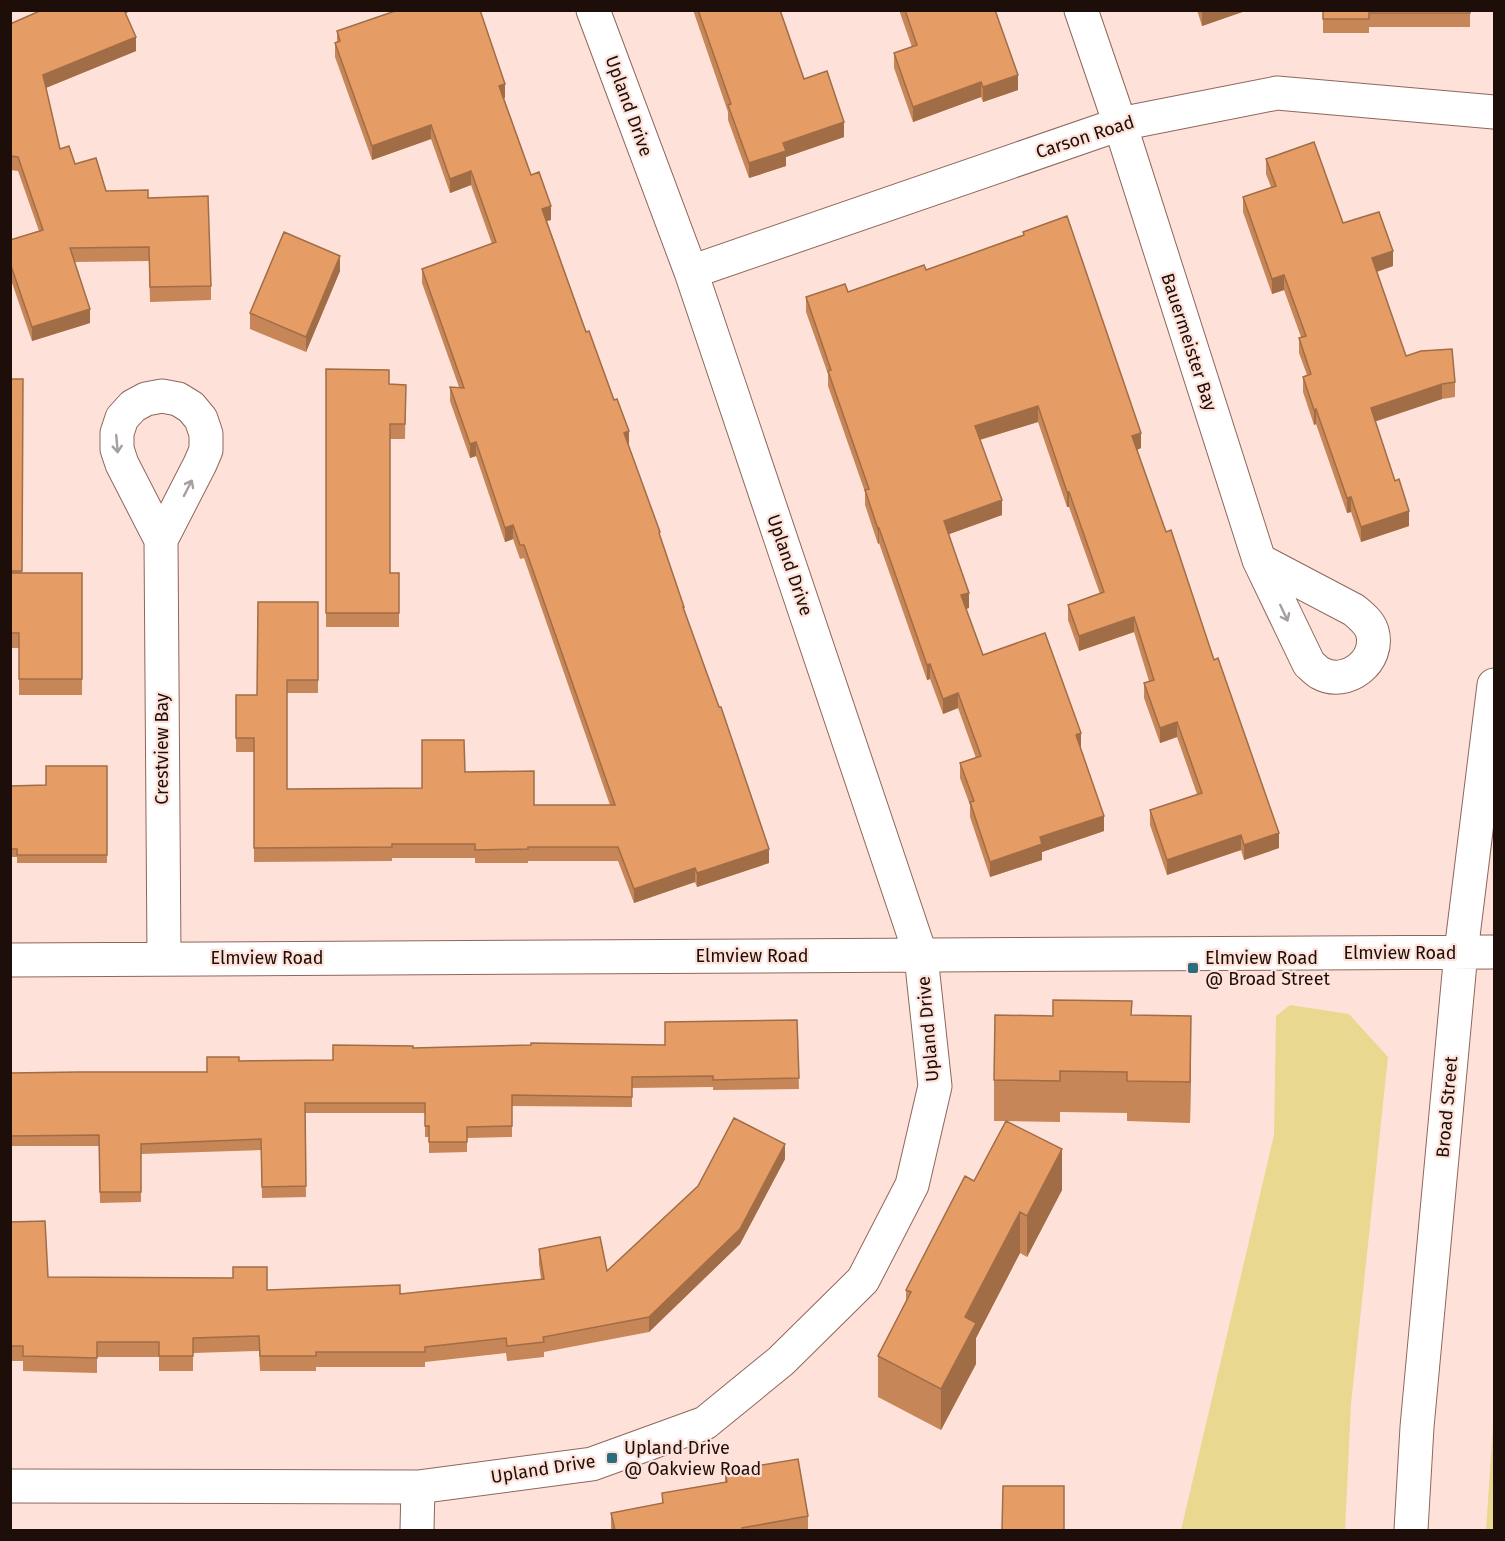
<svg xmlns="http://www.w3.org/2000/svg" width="1505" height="1541" viewBox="0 0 1505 1541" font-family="'Fira Sans',sans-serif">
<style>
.green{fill:#e9d890}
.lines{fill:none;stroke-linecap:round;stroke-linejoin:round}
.minor-casing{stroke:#8f665a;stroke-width:35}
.minor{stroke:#fff;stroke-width:33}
.wall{fill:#c68657}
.shaded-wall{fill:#a16d47}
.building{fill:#e69c65;stroke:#a16d47;stroke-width:1.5}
.oneway{stroke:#a59f9d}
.poi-dot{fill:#296d7e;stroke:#fee2d9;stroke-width:2}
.labels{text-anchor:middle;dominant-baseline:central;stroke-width:4.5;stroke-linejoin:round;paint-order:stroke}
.street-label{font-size:18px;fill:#1e0e0a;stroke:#fee2d9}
.poi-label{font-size:18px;fill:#1e0e0a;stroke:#fee2d9;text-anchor:start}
</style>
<rect width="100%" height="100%" fill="#fee2d9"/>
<path class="green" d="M 1290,1005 L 1349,1014 L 1388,1057 L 1351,1404 L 1345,1530 L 1181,1530 L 1274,1135 L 1276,1016 Z
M 1494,1411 L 1494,1530 L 1486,1530 Z"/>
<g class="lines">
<g class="minor-casing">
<path id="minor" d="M 1081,10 L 1120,124 L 1259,560 L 1309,664 C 1312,666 1316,671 1320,673 C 1346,688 1381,661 1372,631 C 1369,622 1361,616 1354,610 L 1259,560
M 691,272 L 1120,124 L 1277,93 L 1494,112
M 161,540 L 200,464 L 206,450 L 206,434 L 201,419 L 191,407 L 178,399 L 162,396 L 146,399 L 133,406 L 122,418 L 117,433 L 117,449 L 122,464 L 161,540 L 164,958
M 10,960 L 1494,952
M 10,1486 L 418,1487 L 592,1464 L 705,1423 L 781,1361 L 863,1280 L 912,1185 L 935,1086 L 921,956 L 691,272 L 593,10
M 417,1530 L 418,1487
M 1411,1530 L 1417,1427 L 1461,952 L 1494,685"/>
</g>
<use href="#minor" class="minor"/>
</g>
<path class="wall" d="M 42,10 L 131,10 L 125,14 L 136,51 L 46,88 L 60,149 L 75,164 L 106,191 L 148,198 L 211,286 L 211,300 L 150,302 L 149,261 L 75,262 L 90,323 L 32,341 L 10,277 L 10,240 L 39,231 L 18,171 L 10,170 L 10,24 Z
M 394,10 L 480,10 L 505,98 L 504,98 L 531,175 L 551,220 L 547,221 L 586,332 L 628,445 L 769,863 L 697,887 L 695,882 L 634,903 L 618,861 L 528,861 L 528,863 L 475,863 L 475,858 L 392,858 L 392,861 L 254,862 L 254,752 L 236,752 L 236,695 L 257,695 L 318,602 L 318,693 L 287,693 L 287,789 L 422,788 L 465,772 L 534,805 L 610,805 L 524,558 L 520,559 L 513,539 L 505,542 L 476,456 L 470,458 L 450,401 L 450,387 L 459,387 L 422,283 L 422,269 L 492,244 L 471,185 L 450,193 L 431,139 L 372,160 L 335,57 L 335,43 L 337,42 L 337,31 L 394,12 Z
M 693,10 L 780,10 L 804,79 L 844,137 L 786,157 L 786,166 L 749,178 L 728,120 L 728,112 Z
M 899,10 L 995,10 L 1018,90 L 983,102 L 981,97 L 913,122 L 894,68 L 894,53 L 912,47 Z
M 1197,10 L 1248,10 L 1202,26 Z
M 1323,10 L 1470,10 L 1470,27 L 1369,27 L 1369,33 L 1323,33 Z
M 1266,159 L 1393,266 L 1377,272 L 1406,356 L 1455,382 L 1455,397 L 1442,399 L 1375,421 L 1409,526 L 1361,542 L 1351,512 L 1347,513 L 1316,424 L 1314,425 L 1303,392 L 1303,377 L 1307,375 L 1299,353 L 1299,338 L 1301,337 L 1284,290 L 1272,294 L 1243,212 L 1243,197 L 1271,187 L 1266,174 Z
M 1023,232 L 1141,448 L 1137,450 L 1166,532 L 1214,660 L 1279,848 L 1244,860 L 1241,850 L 1167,875 L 1150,825 L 1150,810 L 1197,794 L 1177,737 L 1160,743 L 1144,698 L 1144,683 L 1149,681 L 1134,632 L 1079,651 L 1068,620 L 1068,605 L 1100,594 L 1069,507 L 1067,507 L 1038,422 L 980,440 L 1002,515 L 949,534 L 969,608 L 966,609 L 983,655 L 1081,748 L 1080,748 L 1104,831 L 1042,852 L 1042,860 L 990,877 L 970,817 L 970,805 L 960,778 L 960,763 L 976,758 L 958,708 L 943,714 L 930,679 L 927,680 L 879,543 L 878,544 L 865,505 L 865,492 L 828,386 L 828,374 L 806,312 L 806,297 L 848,292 L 926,270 L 1023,235 Z
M 340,271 L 306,352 L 250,329 L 250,313 Z
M 326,369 L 389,384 L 406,385 L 405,439 L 390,439 L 390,573 L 399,573 L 399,627 L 326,627 Z
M 10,379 L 23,379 L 22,573 L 82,573 L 82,695 L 19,695 L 19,648 L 10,648 Z
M 107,766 L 107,863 L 17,863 L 17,857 L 10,857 L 10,786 L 46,785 Z
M 1132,1015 L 1191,1057 L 1190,1123 L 1127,1121 L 1127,1113 L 1060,1112 L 1060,1122 L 1006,1121 L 1062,1190 L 1027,1257 L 1020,1253 L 976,1338 L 976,1364 L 941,1430 L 878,1397 L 878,1356 L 906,1301 L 906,1290 L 974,1181 L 1006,1121 L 994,1121 L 994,1080 L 1053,1016 Z
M 797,1020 L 799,1089 L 713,1090 L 713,1087 L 632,1088 L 632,1107 L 512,1106 L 512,1137 L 467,1138 L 467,1152 L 429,1153 L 429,1137 L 425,1137 L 425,1113 L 305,1113 L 306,1197 L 262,1198 L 261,1150 L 141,1154 L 141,1202 L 100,1203 L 99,1146 L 10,1146 L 10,1073 L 207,1072 L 239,1061 L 333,1060 L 413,1048 L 665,1045 Z
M 785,1159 L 740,1244 L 649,1332 L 544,1352 L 544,1357 L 507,1361 L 506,1353 L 425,1362 L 425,1367 L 316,1367 L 316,1371 L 260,1371 L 259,1351 L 193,1353 L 193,1371 L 159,1371 L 159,1357 L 97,1357 L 97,1373 L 23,1371 L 23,1361 L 10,1361 L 10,1222 L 48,1277 L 267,1290 L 400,1294 L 541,1279 L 539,1264 L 539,1249 L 607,1271 Z
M 725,1471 L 808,1516 L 808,1530 L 611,1530 L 611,1513 L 662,1503 L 662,1493 L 725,1482 Z"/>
<path class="shaded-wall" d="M 120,10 L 131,10 L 120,17 Z
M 1207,10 L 1248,10 L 1202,26 L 1202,12 Z
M 136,37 L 136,51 L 43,89 L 43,75 Z
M 1018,75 L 1018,90 L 983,102 L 983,87 Z
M 981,82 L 981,97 L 913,122 L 913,107 Z
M 505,84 L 505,98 L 499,100 L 499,86 Z
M 844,122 L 844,137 L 786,157 L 786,166 L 749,178 L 749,163 L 783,143 Z
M 431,125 L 431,139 L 372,160 L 372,146 Z
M 471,171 L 471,185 L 450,193 L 450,179 Z
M 551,206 L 551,220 L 542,222 L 542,209 Z
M 1393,251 L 1393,266 L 1372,273 L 1372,258 Z
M 340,256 L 340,271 L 306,352 L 306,337 Z
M 1284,275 L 1284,290 L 1272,294 L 1272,279 Z
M 90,309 L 90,323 L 32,341 L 32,327 Z
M 1442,384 L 1442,399 L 1371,423 L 1371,408 Z
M 1038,406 L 1038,422 L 975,441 L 975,426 Z
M 1316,409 L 1316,424 L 1314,425 L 1314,410 Z
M 629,431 L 629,445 L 624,433 Z
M 1141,433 L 1141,448 L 1132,451 L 1132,436 Z
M 476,442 L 476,456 L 470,458 L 470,444 Z
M 1067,492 L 1069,492 L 1069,507 L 1067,507 Z
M 1351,497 L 1351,512 L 1347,513 L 1347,498 Z
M 1002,500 L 1002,515 L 944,536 L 944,521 Z
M 1409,511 L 1409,526 L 1361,542 L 1361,527 Z
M 513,525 L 513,539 L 505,542 L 505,528 Z
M 879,528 L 879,543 L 878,544 L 878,529 Z
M 969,593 L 969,608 L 961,610 L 961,595 Z
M 1134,617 L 1134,632 L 1079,651 L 1079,636 Z
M 930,664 L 930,679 L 927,680 L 927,665 Z
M 958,693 L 958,708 L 943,714 L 943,699 Z
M 1177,722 L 1177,737 L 1160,743 L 1160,728 Z
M 1081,733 L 1081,748 L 1076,750 L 1076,735 Z
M 1104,816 L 1104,831 L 1042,852 L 1042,860 L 990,877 L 990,862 L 1040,837 Z
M 1279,833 L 1279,848 L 1244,860 L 1244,845 Z
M 1241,835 L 1241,850 L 1167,875 L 1167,860 Z
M 769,849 L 769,863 L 697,887 L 697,873 Z
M 695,868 L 695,882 L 634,903 L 634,889 Z
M 1191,1016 L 1191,1057 L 1190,1123 L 1190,1082 Z
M 785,1144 L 785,1159 L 740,1244 L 649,1332 L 649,1317 Z
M 1062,1149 L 1062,1190 L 1027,1257 L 1027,1216 Z
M 1020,1212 L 1020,1253 L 976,1338 L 976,1364 L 941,1430 L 941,1389 L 965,1317 Z"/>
<path class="building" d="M 42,10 L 124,10 L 136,37 L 43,75 L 60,149 L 69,146 L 75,164 L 96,158 L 106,191 L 148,190 L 148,198 L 208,196 L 211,286 L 150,287 L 149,247 L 70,248 L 90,309 L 32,327 L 10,263 L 10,240 L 43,230 L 18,157 L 10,156 L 10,24 Z
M 398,10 L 480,10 L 505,84 L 499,86 L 531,175 L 539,172 L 551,206 L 542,209 L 586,332 L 589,331 L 614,400 L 617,399 L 629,431 L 624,433 L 660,532 L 659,533 L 684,607 L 683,607 L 719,707 L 721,707 L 769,849 L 697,873 L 695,868 L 634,889 L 618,847 L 528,847 L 528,849 L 475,850 L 475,844 L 392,844 L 392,847 L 254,848 L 254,738 L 236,738 L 236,695 L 257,695 L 258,602 L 318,602 L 318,680 L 287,680 L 287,789 L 422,788 L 422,740 L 464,740 L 465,772 L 534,771 L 534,805 L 615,805 L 524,545 L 520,545 L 513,525 L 505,528 L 476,442 L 470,444 L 450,387 L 464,388 L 422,269 L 496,242 L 471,171 L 450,179 L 431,125 L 372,146 L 335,43 L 340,41 L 337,31 Z
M 698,10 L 780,10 L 804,79 L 827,71 L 844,122 L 783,143 L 786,151 L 749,163 L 728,105 L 731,104 Z
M 905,10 L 995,10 L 1018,75 L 983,87 L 981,82 L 913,107 L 894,53 L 917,45 Z
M 1323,10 L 1470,10 L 1470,13 L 1369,13 L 1369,19 L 1323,19 Z
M 1314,142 L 1343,223 L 1379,212 L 1393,251 L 1372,258 L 1406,356 L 1421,351 L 1452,349 L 1455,382 L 1442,384 L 1371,408 L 1395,481 L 1399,479 L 1409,511 L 1361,527 L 1351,497 L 1347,498 L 1316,409 L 1314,410 L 1303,377 L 1311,374 L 1299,338 L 1306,336 L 1284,275 L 1272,279 L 1243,197 L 1276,186 L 1266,159 Z
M 1067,216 L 1141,433 L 1132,436 L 1166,532 L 1171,530 L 1214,660 L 1218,658 L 1279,833 L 1244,845 L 1241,835 L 1167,860 L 1150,810 L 1202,793 L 1177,722 L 1160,728 L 1144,683 L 1154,680 L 1134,617 L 1079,636 L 1068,605 L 1104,592 L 1069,492 L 1067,492 L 1038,406 L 975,426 L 1002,500 L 944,521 L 969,593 L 961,595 L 983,655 L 1045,633 L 1081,733 L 1076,735 L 1104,816 L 1040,837 L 1042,844 L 990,862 L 970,802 L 974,801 L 960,763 L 981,756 L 958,693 L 943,699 L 930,664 L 927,665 L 879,528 L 878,529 L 865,490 L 869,489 L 828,371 L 831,370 L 806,297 L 845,284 L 848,292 L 924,265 L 926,270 L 1024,235 L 1023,232 Z
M 284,232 L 340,256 L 306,337 L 250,313 Z
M 326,369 L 389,370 L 389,384 L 406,385 L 405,424 L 390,424 L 390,573 L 399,573 L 399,613 L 326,613 Z
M 10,379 L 23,379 L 22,571 L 10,571 Z
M 10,573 L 82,573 L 82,679 L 19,679 L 19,633 L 10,633 Z
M 46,766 L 107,766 L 107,855 L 17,855 L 17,849 L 10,849 L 10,786 L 46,785 Z
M 1053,1000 L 1132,1001 L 1131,1015 L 1191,1016 L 1190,1082 L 1127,1081 L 1127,1072 L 1060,1071 L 1060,1081 L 994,1080 L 995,1015 L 1053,1016 Z
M 797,1020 L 799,1078 L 713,1080 L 713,1076 L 632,1077 L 632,1097 L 512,1095 L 512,1126 L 467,1127 L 467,1142 L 429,1142 L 429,1126 L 425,1126 L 425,1103 L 305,1103 L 306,1186 L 262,1187 L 261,1139 L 141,1144 L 141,1192 L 100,1192 L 99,1135 L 10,1136 L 10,1073 L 78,1072 L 207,1072 L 207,1057 L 239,1057 L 239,1061 L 333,1060 L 333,1045 L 413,1046 L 413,1048 L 531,1045 L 531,1043 L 665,1045 L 665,1022 Z
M 734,1118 L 785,1144 L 740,1229 L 649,1317 L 543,1337 L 544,1342 L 507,1346 L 506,1338 L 425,1347 L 425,1352 L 316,1352 L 316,1356 L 260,1356 L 259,1336 L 193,1338 L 193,1356 L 159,1356 L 159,1342 L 97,1342 L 97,1358 L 23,1356 L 23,1346 L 10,1346 L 10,1222 L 45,1221 L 48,1277 L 233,1278 L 233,1267 L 267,1267 L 267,1290 L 400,1285 L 400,1294 L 544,1279 L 539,1249 L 600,1237 L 607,1271 L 698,1186 Z
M 1006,1121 L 1062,1149 L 1027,1216 L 1020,1212 L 965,1317 L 976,1323 L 941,1389 L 878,1356 L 911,1292 L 906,1290 L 965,1176 L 974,1181 Z
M 798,1459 L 808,1516 L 742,1528 L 742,1530 L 615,1530 L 611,1513 L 663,1503 L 662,1493 L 727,1482 L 725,1471 Z
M 1003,1486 L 1064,1486 L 1064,1530 L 1002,1530 Z"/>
<defs><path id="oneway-shaft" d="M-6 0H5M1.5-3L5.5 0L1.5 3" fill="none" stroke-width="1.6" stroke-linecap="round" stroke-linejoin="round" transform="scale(1.5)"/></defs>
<g class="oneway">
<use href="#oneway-shaft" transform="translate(117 444) rotate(85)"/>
<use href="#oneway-shaft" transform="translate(188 488) rotate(-63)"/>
<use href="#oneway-shaft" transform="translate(1284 613) rotate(65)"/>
</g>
<g class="poi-dot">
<rect x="1187" y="962" width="12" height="12" rx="3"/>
<rect x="606" y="1452" width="12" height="12" rx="3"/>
</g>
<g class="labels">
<g class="street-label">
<text transform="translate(629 106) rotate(70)">Upland Drive</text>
<text transform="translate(1085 137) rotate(-18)">Carson Road</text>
<text transform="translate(1189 342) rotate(72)">Bauermeister Bay</text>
<text transform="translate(790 565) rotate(71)">Upland Drive</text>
<text transform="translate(162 749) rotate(-90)">Crestview Bay</text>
<text x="1400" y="953">Elmview Road</text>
<text x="752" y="956">Elmview Road</text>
<text x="267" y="958">Elmview Road</text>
<text transform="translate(928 1029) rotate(-95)">Upland Drive</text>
<text transform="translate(1447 1107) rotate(-85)">Broad Street</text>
<text transform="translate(543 1469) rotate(-9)">Upland Drive</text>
</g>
<g class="poi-label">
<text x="1205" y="958">Elmview Road<tspan x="1205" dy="21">@ Broad Street</tspan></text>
<text x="624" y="1448">Upland Drive<tspan x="624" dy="21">@ Oakview Road</tspan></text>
</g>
</g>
<rect width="1505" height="1541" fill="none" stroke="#1e0e0a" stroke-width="24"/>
</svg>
